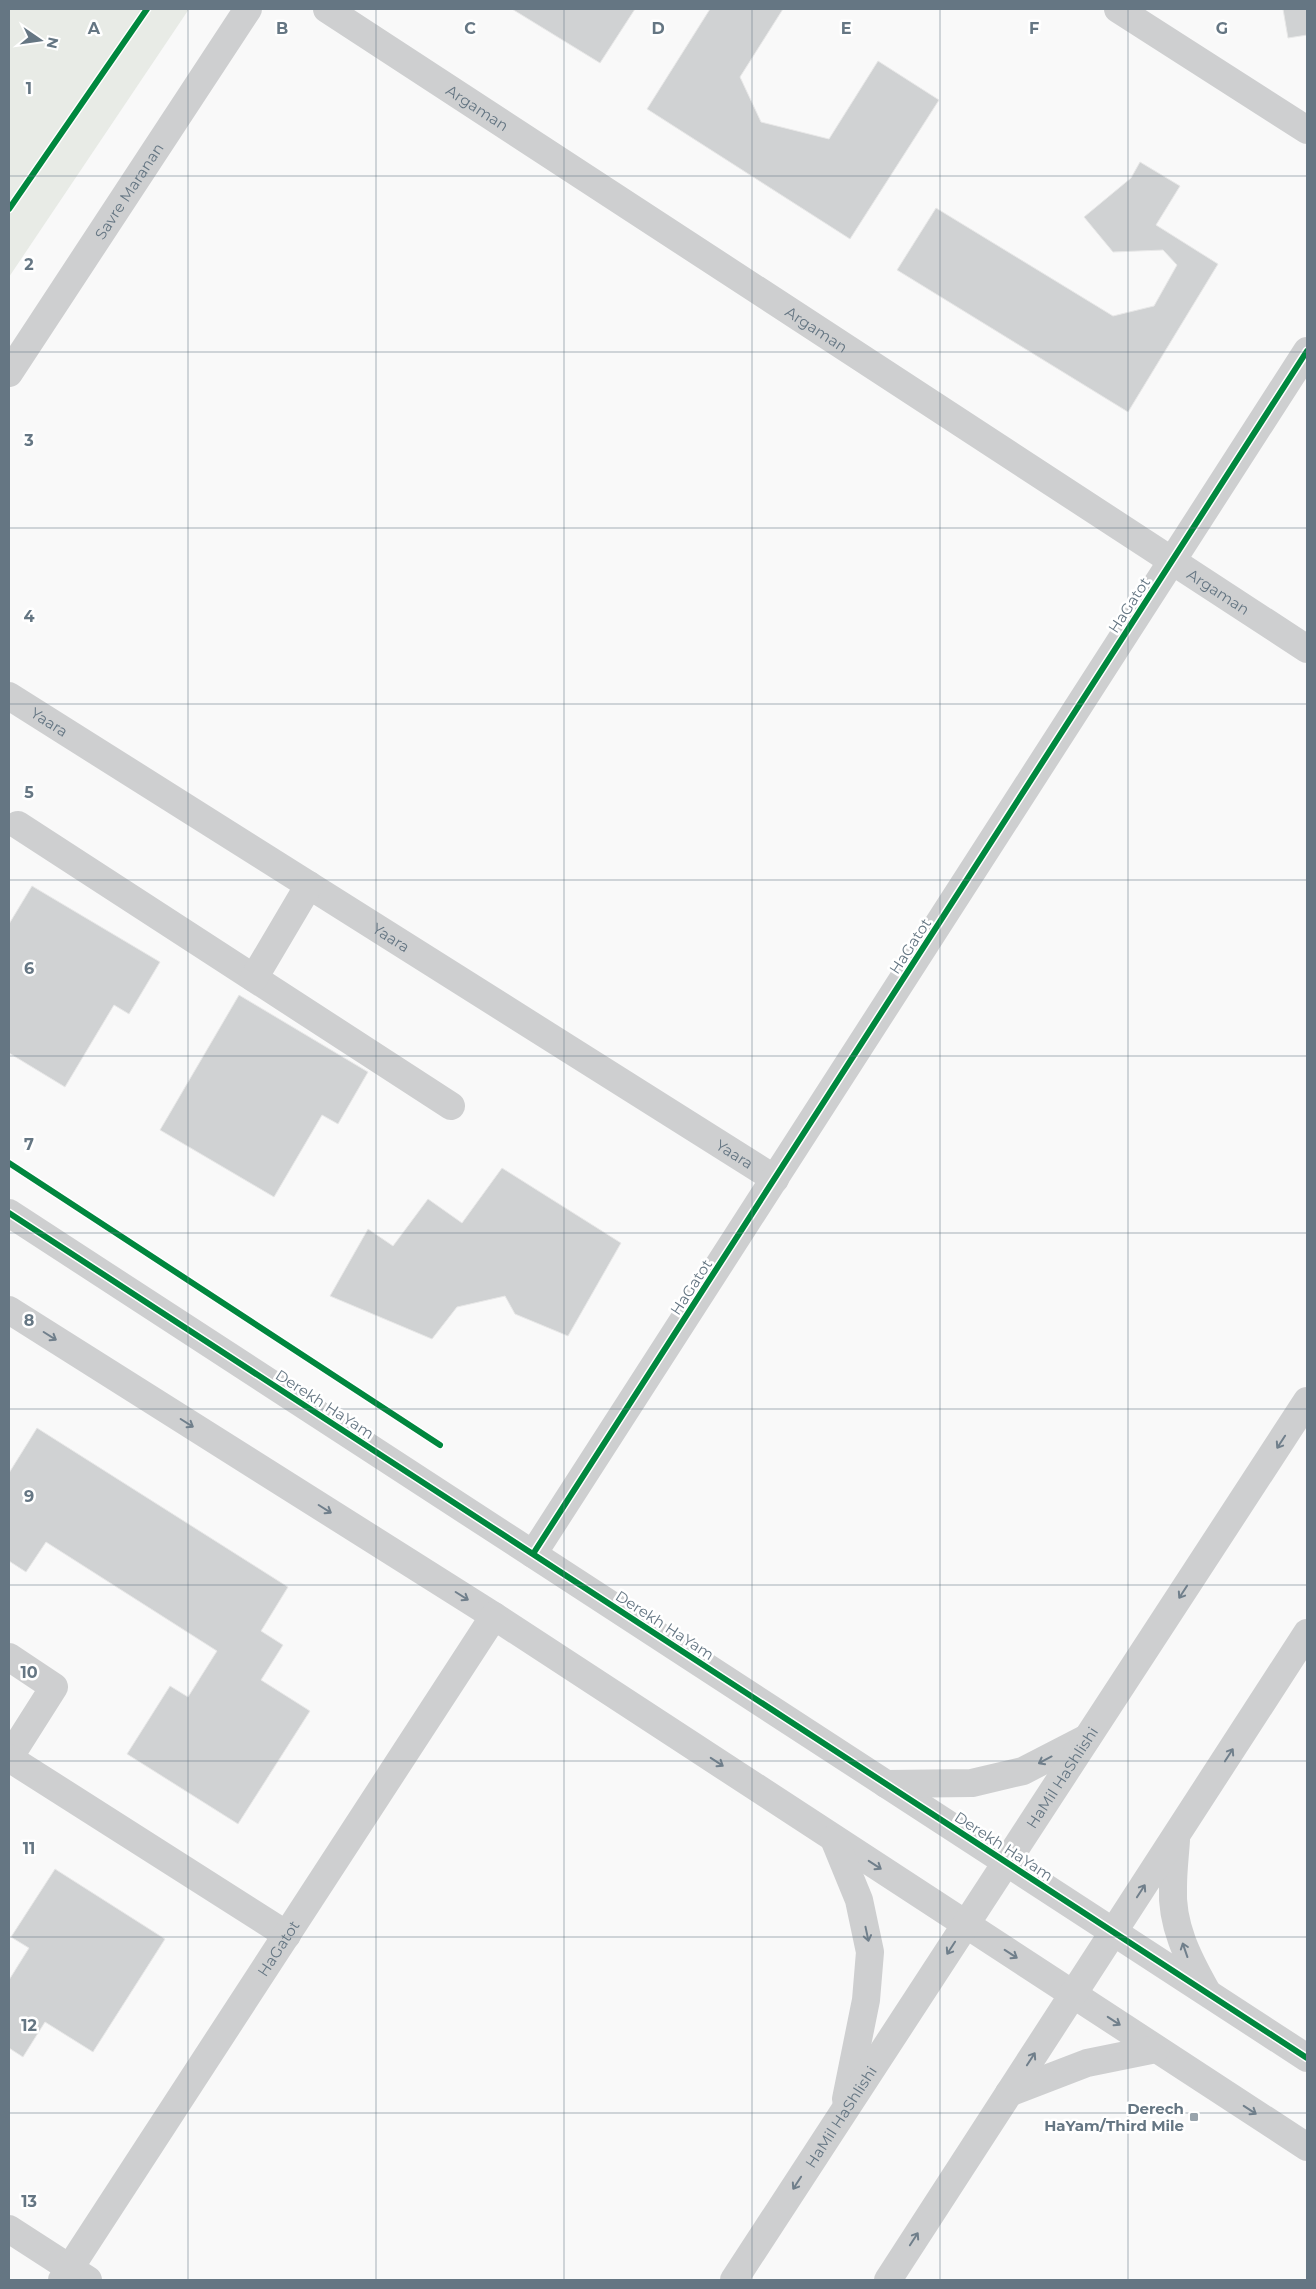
<svg xmlns="http://www.w3.org/2000/svg" width="1316" height="2289" viewBox="0 0 1316 2289" font-family="Montserrat,sans-serif">
<style>
.green{fill:#e8ebe6}
.building{fill:#d0d2d3;stroke:#e8e8e8}
.lines{fill:none;stroke-linecap:round;stroke-linejoin:round}
.minor{stroke:#cecfd0;stroke-width:28}
.cycleway-casing{stroke:#fff;stroke-width:9}
.cycleway{stroke:#00873e;stroke-width:6}
.oneway{stroke:#707f8b}
.grid{fill:none;stroke:#657683;stroke-width:1;stroke-opacity:0.55}
.poi-dot{fill:#99a4ac;stroke:#fff;stroke-width:2}
.labels{text-anchor:middle;dominant-baseline:central;stroke-width:5;stroke-linejoin:round;paint-order:stroke}
.street-label{font-size:15px;fill:#657683;stroke:#fff}
.poi-label{font-size:15px;font-weight:bold;fill:#657683;stroke:#fff;text-anchor:end}
.grid-label{font-size:16px;text-anchor:middle;font-weight:bold;fill:#657683;stroke:#fff;stroke-width:5;stroke-linejoin:round;paint-order:stroke}
</style>
<rect width="100%" height="100%" fill="#f9f9f9"/>
<path class="green" d="M 9,9 L 189,9 L 9,277 Z"/>
<path class="building" d="M 512,9 L 635,9 L 600,63 Z
M 710,9 L 783,9 L 740,77 L 761,122 L 829,139 L 878,61 L 939,100 L 850,239 L 647,109 Z
M 1283,9 L 1307,9 L 1307,35 L 1288,38 Z
M 1140,162 L 1180,186 L 1156,225 L 1218,264 L 1128,412 L 897,270 L 936,208 L 1113,316 L 1154,306 L 1177,265 L 1163,250 L 1113,252 L 1084,217 L 1131,178 Z
M 32,886 L 160,962 L 129,1014 L 114,1005 L 65,1087 L 9,1053 L 9,924 Z
M 239,995 L 368,1072 L 338,1124 L 322,1115 L 274,1197 L 160,1130 Z
M 502,1168 L 621,1243 L 568,1336 L 515,1314 L 505,1296 L 457,1307 L 432,1339 L 330,1296 L 368,1229 L 393,1246 L 428,1199 L 462,1223 Z
M 37,1428 L 288,1587 L 261,1631 L 283,1645 L 261,1680 L 310,1711 L 238,1824 L 127,1754 L 170,1686 L 188,1697 L 217,1651 L 46,1542 L 26,1572 L 9,1561 L 9,1473 Z
M 55,1869 L 165,1939 L 93,2052 L 45,2022 L 23,2057 L 9,2048 L 9,1980 L 29,1948 L 11,1937 Z"/>
<g class="lines">
<g class="minor">
<path id="s1" d="M 327,9 L 1307,649"/>
<path d="M 1118,9 L 1307,130"/>
<path id="s2" d="M 9,373 L 248,9"/>
<path id="s3" d="M 9,696 L 775,1179"/>
<path d="M 18,825 L 451,1106"/>
<path d="M 254,978 L 309,885"/>
<path d="M 9,1213 L 1307,2058"/>
<path d="M 9,1310 L 494,1616 L 1307,2147"/>
<path d="M 533,1554 L 1307,351"/>
<path d="M 9,1657 L 54,1687 L 9,1758"/>
<path d="M 9,1758 L 287,1935"/>
<path d="M 886,1784 L 972,1783 L 1023,1771 L 1087,1738"/>
<path d="M 834,1839 L 859,1900 L 870,1952 L 866,2000 L 846,2099"/>
<path d="M 1176,1840 C 1175,1856 1173,1871 1173,1887 C 1171,1925 1188,1958 1206,1990"/>
<path d="M 1009,2093 L 1087,2063 L 1156,2049"/>
<path d="M 9,2229 L 88,2280"/>
<path id="s4" d="M 62,2280 L 494,1616"/>
<path id="s5" d="M 734,2280 L 1307,1401"/>
<path d="M 888,2280 L 1307,1633"/>
</g>
<g class="cycleway-casing">
<path id="cycleway" d="M 9,209 L 147,9
M 9,1163 L 440,1445
M 9,1213 L 1307,2058
M 533,1554 L 1307,351"/>
</g>
<use href="#cycleway" class="cycleway"/>
</g>
<defs><path id="oneway-shaft" d="M-6 0H5M1.5-3L5.5 0L1.5 3" fill="none" stroke-width="1.6" stroke-linecap="round" stroke-linejoin="round" transform="scale(1.25)"/></defs>
<g class="oneway">
<use href="#oneway-shaft" transform="translate(50 1336) rotate(32)"/>
<use href="#oneway-shaft" transform="translate(187 1423) rotate(32)"/>
<use href="#oneway-shaft" transform="translate(1281 1442) rotate(123)"/>
<use href="#oneway-shaft" transform="translate(325 1509) rotate(32)"/>
<use href="#oneway-shaft" transform="translate(1183 1592) rotate(123)"/>
<use href="#oneway-shaft" transform="translate(462 1596) rotate(32)"/>
<use href="#oneway-shaft" transform="translate(1229 1755) rotate(-57)"/>
<use href="#oneway-shaft" transform="translate(1045 1760) rotate(152)"/>
<use href="#oneway-shaft" transform="translate(717 1762) rotate(33)"/>
<use href="#oneway-shaft" transform="translate(875 1865) rotate(33)"/>
<use href="#oneway-shaft" transform="translate(1141 1891) rotate(-57)"/>
<use href="#oneway-shaft" transform="translate(867 1934) rotate(78)"/>
<use href="#oneway-shaft" transform="translate(951 1948) rotate(123)"/>
<use href="#oneway-shaft" transform="translate(1185 1950) rotate(-109)"/>
<use href="#oneway-shaft" transform="translate(1011 1954) rotate(33)"/>
<use href="#oneway-shaft" transform="translate(1114 2021) rotate(33)"/>
<use href="#oneway-shaft" transform="translate(1031 2059) rotate(-57)"/>
<use href="#oneway-shaft" transform="translate(1250 2110) rotate(33)"/>
<use href="#oneway-shaft" transform="translate(797 2183) rotate(123)"/>
<use href="#oneway-shaft" transform="translate(914 2239) rotate(-57)"/>
</g>
<path class="grid" d="M 188,9 L 188,2280M 376,9 L 376,2280M 564,9 L 564,2280M 752,9 L 752,2280M 940,9 L 940,2280M 1128,9 L 1128,2280M 9,176 L 1307,176M 9,352 L 1307,352M 9,528 L 1307,528M 9,704 L 1307,704M 9,880 L 1307,880M 9,1056 L 1307,1056M 9,1233 L 1307,1233M 9,1409 L 1307,1409M 9,1585 L 1307,1585M 9,1761 L 1307,1761M 9,1937 L 1307,1937M 9,2113 L 1307,2113"/>
<rect class="poi-dot" x="1189" y="2112" width="10" height="10" rx="2.5"/>
<g class="labels">
<g class="street-label">
<text stroke="none"><textPath href="#s1" startOffset="180">Argaman</textPath></text>
<text stroke="none"><textPath href="#s2" startOffset="218">Savre Maranan</textPath></text>
<text stroke="none"><textPath href="#s1" startOffset="585">Argaman</textPath></text>
<text stroke="none"><textPath href="#s1" startOffset="1065">Argaman</textPath></text>
<text transform="translate(1129 605) rotate(-57)">HaGatot</text>
<text stroke="none"><textPath href="#s3" startOffset="48">Yaara</textPath></text>
<text stroke="none"><textPath href="#s3" startOffset="452">Yaara</textPath></text>
<text transform="translate(910 946) rotate(-57)">HaGatot</text>
<text stroke="none"><textPath href="#s3" startOffset="858">Yaara</textPath></text>
<text transform="translate(691 1287) rotate(-57)">HaGatot</text>
<text transform="translate(325 1404) rotate(33)">Derekh HaYam</text>
<text transform="translate(665 1625) rotate(33)">Derekh HaYam</text>
<text stroke="none"><textPath href="#s5" startOffset="600">HaMil HaShlishi</textPath></text>
<text transform="translate(1004 1846) rotate(33)">Derekh HaYam</text>
<text stroke="none"><textPath href="#s4" startOffset="396">HaGatot</textPath></text>
<text stroke="none"><textPath href="#s5" startOffset="195">HaMil HaShlishi</textPath></text>
</g>
<g class="poi-label">
<text x="1184" y="2108">Derech<tspan x="1184" dy="17">HaYam/Third Mile</tspan></text>
</g>
</g>
<g class="grid-label">
<text x="94" y="34">A</text>
<text x="282" y="34">B</text>
<text x="470" y="34">C</text>
<text x="658" y="34">D</text>
<text x="846" y="34">E</text>
<text x="1034" y="34">F</text>
<text x="1222" y="34">G</text>
<text x="29" y="94">1</text>
<text x="29" y="270">2</text>
<text x="29" y="446">3</text>
<text x="29" y="622">4</text>
<text x="29" y="798">5</text>
<text x="29" y="974">6</text>
<text x="29" y="1150">7</text>
<text x="29" y="1326">8</text>
<text x="29" y="1502">9</text>
<text x="29" y="1678">10</text>
<text x="29" y="1854">11</text>
<text x="29" y="2031">12</text>
<text x="29" y="2207">13</text>
</g>
<rect width="1316" height="2289" fill="none" stroke="#657683" stroke-width="20"/>
<g transform="translate(40 40) rotate(103)" stroke="#ffffff" stroke-width="4" paint-order="stroke">
<path d="M0-4L9 19L0 12L-9 19Z" fill="#657683"/>
<text y="-8" font-size="14" font-weight="bold" text-anchor="middle" fill="#657683">N</text>
</g>
</svg>
